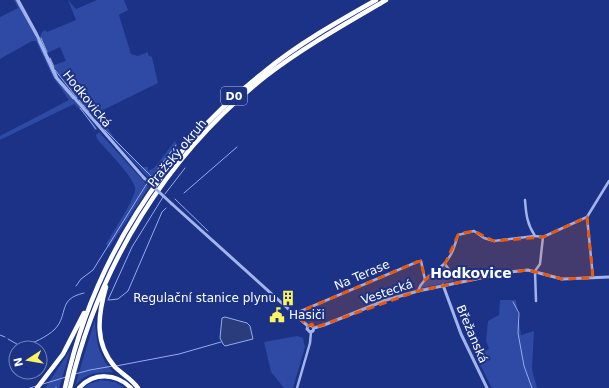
<svg xmlns="http://www.w3.org/2000/svg" width="609" height="388" viewBox="0 0 609 388" font-family="'DejaVu Sans',sans-serif">
<style>
.green{fill:#2e4aa4}
.water{fill:#2b3c7c;stroke:#96abee}
.lines{fill:none;stroke-linecap:round;stroke-linejoin:round}
.stream{stroke:#96abee;stroke-width:1}
.minor{stroke:#a3b4ec;stroke-width:2.5}
.tertiary{stroke:#a3b4ec;stroke-width:3}
.motorway{stroke:#fff;stroke-width:4.5}
.tertiary-bridge{stroke:#a3b4ec;stroke-width:3}
.marked{fill:#e8590c;fill-opacity:0.2;stroke:#e8590c;stroke-width:3;stroke-dasharray:8 5;stroke-linejoin:round}
.labels{text-anchor:middle;dominant-baseline:central;stroke-width:4;stroke-linejoin:round;paint-order:stroke}
.shield{fill:#1b3286;stroke:#bbc2db;stroke-width:1}
.shield-label{font-size:11px;font-weight:bold;fill:#fff}
.street-label{font-size:12px;fill:#fff;stroke:#1b3286}
.poi-label{font-size:12px;fill:#fff;stroke:#1b3286;text-anchor:end}
.quarter-label{font-size:14px;font-weight:bold;fill:#fff;stroke:#1b3286}
</style>
<rect width="100%" height="100%" fill="#1b3286"/>
<path class="green" d="M 14,0 L 16,0 L 36,35 L 55,76 L 97,128 L 95,131 L 85,114 L 74,104 L 0,140 L 0,136 L 69,100 L 53,77 L 36,41 L 32,41 L 0,59 L 0,17 L 18,8 Z
M 68,0 L 76,9 L 97,0 L 124,0 L 128,10 L 119,15 L 131,54 L 138,56 L 148,52 L 148,55 L 152,57 L 158,83 L 93,115 L 97,120 L 103,123 L 101,126 L 78,101 L 80,97 L 76,98 L 56,72 L 49,59 L 51,57 L 54,65 L 66,61 L 60,47 L 47,53 L 40,37 L 42,32 L 45,30 L 47,32 L 76,20 Z
M 106,125 L 116,141 L 141,167 L 148,167 L 148,171 L 154,168 L 175,141 L 178,150 L 153,183 L 103,128 Z
M 99,132 L 149,187 L 109,248 L 106,244 C 112,233 136,198 135,188 C 134,177 105,149 97,139 L 96,135 Z
M 444,266 L 454,278 L 453,281 L 421,288 L 422,284 Z
M 500,300 L 516,300 L 521,335 L 534,331 L 532,369 L 537,388 L 492,388 L 475,355 L 489,349 L 486,341 L 488,321 L 499,315 Z
M 95,319 C 96,341 98,355 113,372 C 96,373 86,372 75,386 Z
M 297,336 L 303,338 L 305,347 L 293,388 L 284,388 L 271,372 L 264,342 Z
M 71,349 L 59,388 L 45,388 Z
M 101,380 L 115,382 L 125,388 L 84,388 L 89,384 Z"/>
<path class="water" d="M 225,317 L 247,323 L 250,326 L 253,339 L 225,346 L 223,344 L 220,338 L 222,318 Z"/>
<g class="lines">
<path class="stream" d="M 16,0 L 36,36
M 41,38 L 47,52
M 38,41 L 55,78 L 73,99
M 50,58 L 54,67
M 55,70 L 77,98
M 79,100 L 89,112
M 80,108 L 96,129
M 96,121 L 101,126
M 103,128 L 152,177
M 184,193 L 237,147
M 165,194 L 185,168
M 175,199 L 208,231
M 76,286 L 81,279 L 93,270 L 146,185 L 176,145
M 108,300 L 132,247 L 163,197
M 109,300 L 118,299 L 128,291 L 162,212 L 166,208
M 513,302 L 519,313 L 518,333 L 524,366 L 532,388
M 0,335 L 5,337
M 8,339 L 22,347 C 33,343 47,337 55,329 C 69,314 57,299 84,293
M 116,366 L 179,354 L 221,342
M 75,374 L 90,370 L 113,366
M 43,384 L 66,377
M 30,388 L 36,386
M 56,388 L 56,387"/>
<path class="minor" d="M 525,200 C 526,214 527,224 535,236 L 543,237
M 587,217 L 593,278
M 543,237 L 587,217 L 609,181
M 445,264 L 453,275
M 418,291 C 422,278 435,273 444,264 C 452,256 455,245 458,235 L 474,231 L 484,238 L 494,241 L 535,236
M 536,301 L 535,271 L 540,264 L 543,237
M 294,314 L 417,262 L 421,261 L 425,280
M 297,388 L 310,343 L 311,332"/>
<path class="tertiary" d="M 18,0 L 36,33 L 57,78 L 144,178
M 172,204 L 294,314 L 308,326 L 311,325 L 314,328 L 324,325 L 386,300 L 418,291 L 510,272 L 528,270 L 562,279 L 609,277
M 443,285 L 461,334 L 487,388
M 308,326 L 307,329 L 310,332 L 313,331 L 314,328"/>
<path class="motorway" d="M 106,287 C 98,315 94,343 115,367 C 122,374 132,379 138,388
M 37,388 L 63,354 L 84,313
M 65,388 C 92,263 163,151 264,72 C 298,44 337,22 376,0
M 70,388 C 99,265 167,154 266,76 C 304,47 345,24 386,0
M 79,388 C 94,372 116,373 131,388"/>
<path class="tertiary-bridge" d="M 144,178 L 172,204"/>
</g>
<path class="marked" d="M 587,217 L 593,278 L 562,279 L 528,270 L 510,272 L 418,291 L 314,328 L 312,324 L 308,326 L 294,314 L 417,262 L 421,261 L 425,280 L 445,264 L 458,235 L 462,233 L 474,231 L 494,241 L 543,237 Z"/>
<defs>
<g id="building-bare" transform="scale(1.2)"><path d="M-4-6H4V6H1V3H-1V6H-4ZM-2.5-4.3h1.7v1.8h-1.7ZM.8-4.3h1.7v1.8H.8ZM-2.5-1h1.7V.8h-1.7ZM.8-1h1.7V.8H.8Z" fill="#fdf260" stroke="#1b3286" stroke-width="2.5" paint-order="stroke"/></g>
<g id="civic-bare" transform="scale(1.2)"><path d="M-.6-6.5H3V-4.5H.6V-3L4-1V1h2V6H-6V1h2V-1L-.6-3ZM-1.2 2.5V6h2.4V2.5Z" fill="#fdf260" stroke="#1b3286" stroke-width="2.5" paint-order="stroke"/></g>
</defs>
<g fill-rule="evenodd">
<use href="#building-bare" x="288" y="298"/>
<use href="#civic-bare" x="277" y="315"/>
</g>
<g class="labels">
<rect class="shield" x="221" y="87" width="26" height="18" rx="3"/>
<g class="shield-label">
<text x="234" y="96">D0</text>
</g>
<g class="street-label">
<text transform="translate(87 99) rotate(51)">Hodkovická</text>
<text transform="translate(177 153) rotate(-50)">Pražský okruh</text>
<text transform="translate(362 275) rotate(-23)">Na Terase</text>
<text transform="translate(387 292) rotate(-19)">Vestecká</text>
<text transform="translate(472 334) rotate(67)">Břežanská</text>
</g>
<g class="poi-label">
<text x="276" y="298">Regulační stanice plynu</text>
<text x="289" y="315" text-anchor="start">Hasiči</text>
</g>
<g class="quarter-label">
<text x="471" y="273">Hodkovice</text>
</g>
</g>
<g transform="translate(28 360) rotate(258)"><circle r="19" fill="#1b3286" stroke="#7684b6"/>
<path d="M0-3L7 15L0 10L-7 15Z" fill="#fdf260"/>
<text y="-6" font-size="11" font-weight="bold" text-anchor="middle" fill="#ffffff">N</text>
</g>
</svg>
